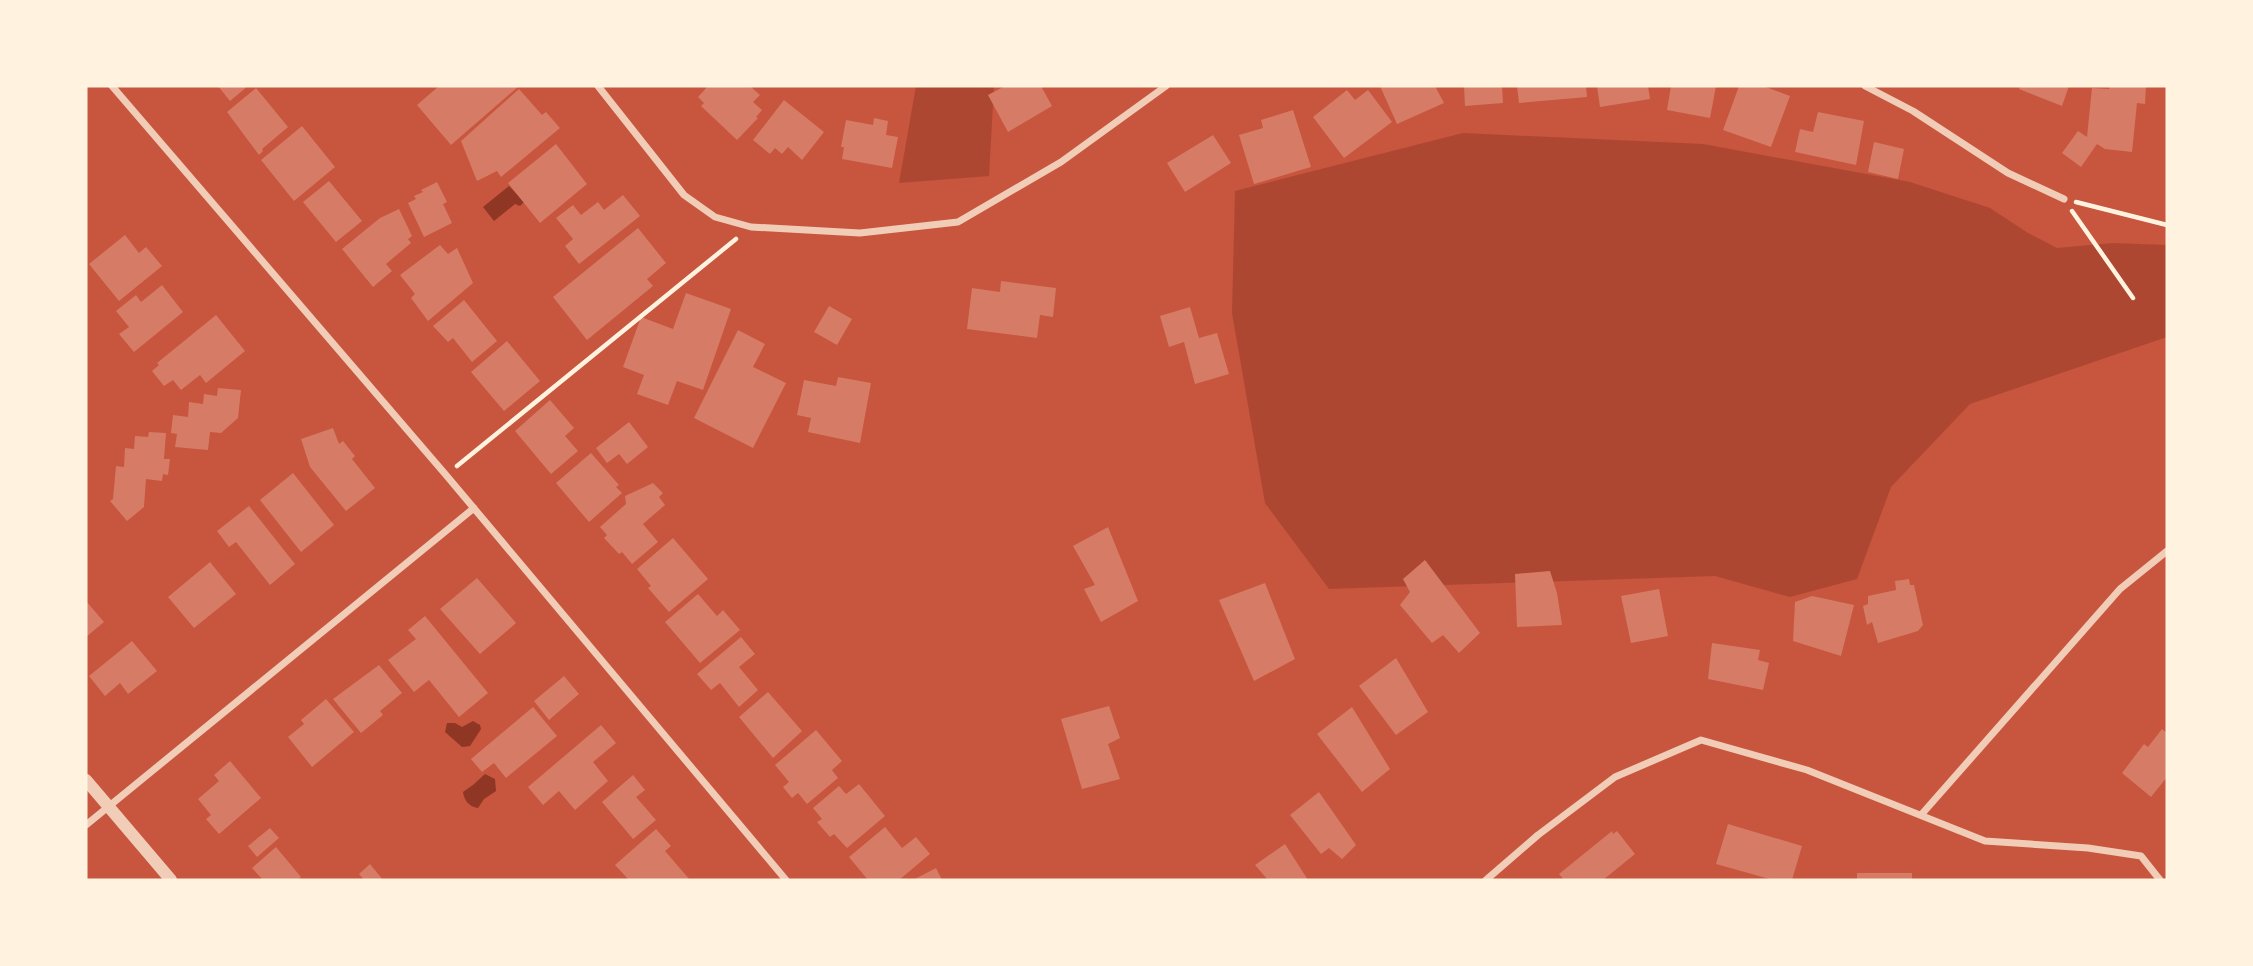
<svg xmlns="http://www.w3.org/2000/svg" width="2253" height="966" viewBox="0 0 2253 966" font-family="Karla,sans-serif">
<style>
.green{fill:#ae4732}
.water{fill:#8f3625}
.building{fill:#d67c66}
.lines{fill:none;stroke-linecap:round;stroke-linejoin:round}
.path{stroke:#fff3e0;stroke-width:4.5}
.minor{stroke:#f1ccb7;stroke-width:7}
.tertiary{stroke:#f1ccb7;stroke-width:12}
</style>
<rect width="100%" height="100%" fill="#c8553d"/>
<path class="green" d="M 916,86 L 994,86 L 989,176 L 899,183 Z
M 1463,133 L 1703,144 L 1910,182 L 1990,208 L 2028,233 L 2057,248 L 2113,243 L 2167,245 L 2167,337 L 1970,404 L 1891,487 L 1857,579 L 1790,597 L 1715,576 L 1329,589 L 1265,503 L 1232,313 L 1235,191 Z"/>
<path class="water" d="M 509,186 L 524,202 L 520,206 L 515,204 L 494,221 L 483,207 Z
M 473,721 L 480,725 L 481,729 L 470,746 L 462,747 L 445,732 L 447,723 L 455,723 L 462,727 Z
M 485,774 L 495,779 L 496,791 L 484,799 L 478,808 C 469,807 464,800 463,792 L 473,785 Z"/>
<path class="building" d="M 218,86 L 248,86 L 230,101 Z
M 439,86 L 519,86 L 451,145 L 417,105 Z
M 708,86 L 750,86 L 760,95 L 753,102 L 762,110 L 756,117 L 758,118 L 737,140 L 701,106 L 704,103 L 698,97 Z
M 1005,86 L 1041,86 L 1052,106 L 1008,132 L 988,95 Z
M 1380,86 L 1435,86 L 1444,103 L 1397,124 Z
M 1464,86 L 1502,86 L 1503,103 L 1465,106 Z
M 1517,86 L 1586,86 L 1587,97 L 1519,103 Z
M 1597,86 L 1648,86 L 1650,99 L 1600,107 Z
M 1671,86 L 1716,86 L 1710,118 L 1667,110 Z
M 1739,86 L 1763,86 L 1790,96 L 1771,147 L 1723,130 Z
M 2020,86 L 2069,86 L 2062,106 L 2019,89 Z
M 2109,86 L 2146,86 L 2145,104 L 2137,103 L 2132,152 L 2105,149 L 2097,144 L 2081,167 L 2062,153 L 2078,131 L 2087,137 L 2092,88 L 2109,89 Z
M 256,88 L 288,127 L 262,149 L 263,151 L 259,155 L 227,112 Z
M 519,89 L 542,115 L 546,112 L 560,128 L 501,177 L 497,171 L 477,181 L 461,141 Z
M 1347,90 L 1355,100 L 1368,90 L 1392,122 L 1344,158 L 1313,117 Z
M 784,100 L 824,132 L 802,160 L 788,147 L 782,154 L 775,148 L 770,154 L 753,140 Z
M 1293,110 L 1311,167 L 1254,184 L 1239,135 L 1263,128 L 1261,120 Z
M 1818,112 L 1864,121 L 1856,165 L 1795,152 L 1800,129 L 1813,132 Z
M 874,118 L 888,121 L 886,135 L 898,137 L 892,168 L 842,159 L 844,147 L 841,147 L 846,120 L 873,125 Z
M 302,126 L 335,167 L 294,201 L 261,160 Z
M 1213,135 L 1231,163 L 1185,192 L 1167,163 Z
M 1874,142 L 1904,149 L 1898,179 L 1868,172 Z
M 556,144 L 587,184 L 540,223 L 508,183 Z
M 329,181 L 362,221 L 336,242 L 303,202 Z
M 437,182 L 447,202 L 443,204 L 452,223 L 424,237 L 408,203 L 416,199 L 414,196 L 423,192 L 421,190 Z
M 623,195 L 640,216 L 579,264 L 565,246 L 573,239 L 556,218 L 573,205 L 581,215 L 598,202 L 604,210 Z
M 399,209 L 412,236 L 408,239 L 411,243 L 386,264 L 392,271 L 373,287 L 342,249 L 380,218 Z
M 638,228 L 666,263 L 647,279 L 653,286 L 587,340 L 553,297 Z
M 125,235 L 139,253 L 146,247 L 162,266 L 119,301 L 89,264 Z
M 440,245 L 448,254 L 457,248 L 473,283 L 428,321 L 411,298 L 415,294 L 400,275 Z
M 1001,281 L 1056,288 L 1053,317 L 1040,315 L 1037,338 L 967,329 L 972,288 L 1000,292 Z
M 162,285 L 183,312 L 134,352 L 119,334 L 129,327 L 116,311 L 136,295 L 141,302 Z
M 686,293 L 731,309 L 703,390 L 677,381 L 668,405 L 637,394 L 644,375 L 623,367 L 641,317 L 673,329 Z
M 464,300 L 497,341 L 472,362 L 453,338 L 448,342 L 433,326 Z
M 829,306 L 852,319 L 837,345 L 814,332 Z
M 1190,307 L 1199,338 L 1217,333 L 1229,374 L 1195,384 L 1184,342 L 1169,347 L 1160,316 Z
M 216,315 L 245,351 L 206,383 L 200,375 L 181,390 L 173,380 L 164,386 L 152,371 L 159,365 L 157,363 Z
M 738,330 L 765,344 L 753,367 L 786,383 L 753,448 L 694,418 Z
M 507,341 L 540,381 L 504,411 L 471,372 Z
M 838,377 L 871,383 L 860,443 L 808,432 L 811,418 L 797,415 L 804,380 L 836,386 Z
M 218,388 L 241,390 L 238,418 L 221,433 L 210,432 L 208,450 L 175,447 L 177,434 L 171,433 L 173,415 L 188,417 L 189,402 L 203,404 L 204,394 L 217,396 Z
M 550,400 L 574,428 L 565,436 L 578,451 L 551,474 L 515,431 Z
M 629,422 L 648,447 L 627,464 L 619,454 L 607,463 L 596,448 Z
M 333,428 L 339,444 L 343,441 L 355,456 L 352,459 L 375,488 L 346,511 L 310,467 L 301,439 Z
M 149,432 L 166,433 L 164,459 L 170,459 L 168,475 L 163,474 L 162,481 L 146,479 L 144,507 L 127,521 L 110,501 L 113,499 L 116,466 L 124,467 L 125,448 L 134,449 L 135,436 L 148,437 Z
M 591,453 L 619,485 L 616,487 L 622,493 L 589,522 L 556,483 Z
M 293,473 L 334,525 L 301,552 L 260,500 Z
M 653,483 L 663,493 L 659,497 L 665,505 L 643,524 L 658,542 L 632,564 L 622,552 L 619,554 L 604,538 L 607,535 L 600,527 L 626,504 L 625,496 Z
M 249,506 L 295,564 L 270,585 L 236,542 L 229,547 L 217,531 Z
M 1108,527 L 1138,601 L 1101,622 L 1084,589 L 1095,585 L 1073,546 Z
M 673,538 L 708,579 L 669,612 L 648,588 L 651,586 L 637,569 Z
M 1425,560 L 1480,633 L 1459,653 L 1443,635 L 1432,643 L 1400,605 L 1410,592 L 1403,579 Z
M 210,562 L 236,594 L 194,628 L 168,597 Z
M 1550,571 L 1557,593 L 1562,625 L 1517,627 L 1515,574 Z
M 477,578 L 516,623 L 480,654 L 440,609 Z
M 1909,579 L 1910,585 L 1914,585 L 1923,625 L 1918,631 L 1878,643 L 1872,622 L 1867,625 L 1863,606 L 1868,604 L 1868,596 L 1896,590 L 1895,581 Z
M 1265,583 L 1295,659 L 1254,681 L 1219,600 Z
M 1659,589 L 1668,636 L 1631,643 L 1621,596 Z
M 698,594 L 717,616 L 723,610 L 740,630 L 700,663 L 665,622 Z
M 1812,596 L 1854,605 L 1841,656 L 1793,641 L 1795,602 Z
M 86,601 L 104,622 L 86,637 Z
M 425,616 L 488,693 L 459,717 L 429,680 L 414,692 L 388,660 L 416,639 L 408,630 Z
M 741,637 L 755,654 L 739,667 L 758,690 L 739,707 L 720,683 L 711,690 L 697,674 Z
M 132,641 L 157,671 L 128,694 L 120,683 L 105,696 L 89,676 Z
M 1712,643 L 1760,650 L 1758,660 L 1769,663 L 1763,690 L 1708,679 Z
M 1396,658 L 1428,712 L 1396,735 L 1359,686 Z
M 379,665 L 402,693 L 380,711 L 383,715 L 361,733 L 333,699 Z
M 564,676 L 579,694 L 549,720 L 534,701 Z
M 768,692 L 802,731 L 773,758 L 739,717 Z
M 326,699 L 354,732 L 312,767 L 288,737 L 304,724 L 301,720 Z
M 1109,706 L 1120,738 L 1108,744 L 1120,779 L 1082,789 L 1061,719 Z
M 533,707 L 557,736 L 506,778 L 494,763 L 482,772 L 471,759 Z
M 1352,707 L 1390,769 L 1362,792 L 1317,734 Z
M 601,725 L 616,743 L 593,762 L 608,781 L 575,810 L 559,791 L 543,805 L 528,787 Z
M 2162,729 L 2167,733 L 2167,777 L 2151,797 L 2122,773 L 2144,744 L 2148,747 Z
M 816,730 L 842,761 L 832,770 L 838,778 L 807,804 L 798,793 L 792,798 L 783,787 L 789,782 L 775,765 Z
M 230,761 L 261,798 L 219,834 L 206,819 L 211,815 L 198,799 L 219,781 L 214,775 Z
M 633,775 L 645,790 L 636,797 L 656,820 L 633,839 L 602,802 Z
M 859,784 L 885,816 L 847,848 L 834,834 L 830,837 L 817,822 L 822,819 L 813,808 L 839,786 L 846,794 Z
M 1319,792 L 1356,845 L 1342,859 L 1329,848 L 1321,854 L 1290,815 Z
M 1728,824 L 1802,846 L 1792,880 L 1773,880 L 1716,864 Z
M 885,827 L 902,848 L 916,837 L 930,854 L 899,880 L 868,880 L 849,857 Z
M 270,828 L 279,838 L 257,857 L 248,846 Z
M 656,829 L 671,846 L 665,851 L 690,880 L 629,880 L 615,865 Z
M 1612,831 L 1613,834 L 1617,831 L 1635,854 L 1603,880 L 1564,880 L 1559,874 Z
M 1285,844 L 1308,880 L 1268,880 L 1255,865 Z
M 276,847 L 301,877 L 298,880 L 263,880 L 252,868 Z
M 370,864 L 383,880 L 364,880 L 359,874 Z
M 936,868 L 942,880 L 913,880 Z
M 1857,873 L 1912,873 L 1912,880 L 1857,880 Z"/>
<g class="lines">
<path class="path" d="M 2076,202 L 2167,225
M 2072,211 L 2133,298
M 457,466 L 736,239"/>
<path class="minor" d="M 112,86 L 446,475 L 786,880
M 598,86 L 684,195 L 715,217 L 751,227 L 860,233 L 958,222 L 1061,162 L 1166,86
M 1865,86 L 1913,111 L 2008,173 L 2064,199
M 1921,815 L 2120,589 L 2167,551
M 86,825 L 474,508
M 1486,880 L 1538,835 L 1615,777 L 1701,740 L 1807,770 L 1985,841 L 2088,848 L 2141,856 L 2160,880"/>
<path class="tertiary" d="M 86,780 L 171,880"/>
</g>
<rect width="2253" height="966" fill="none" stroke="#fff3e0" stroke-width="175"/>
</svg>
